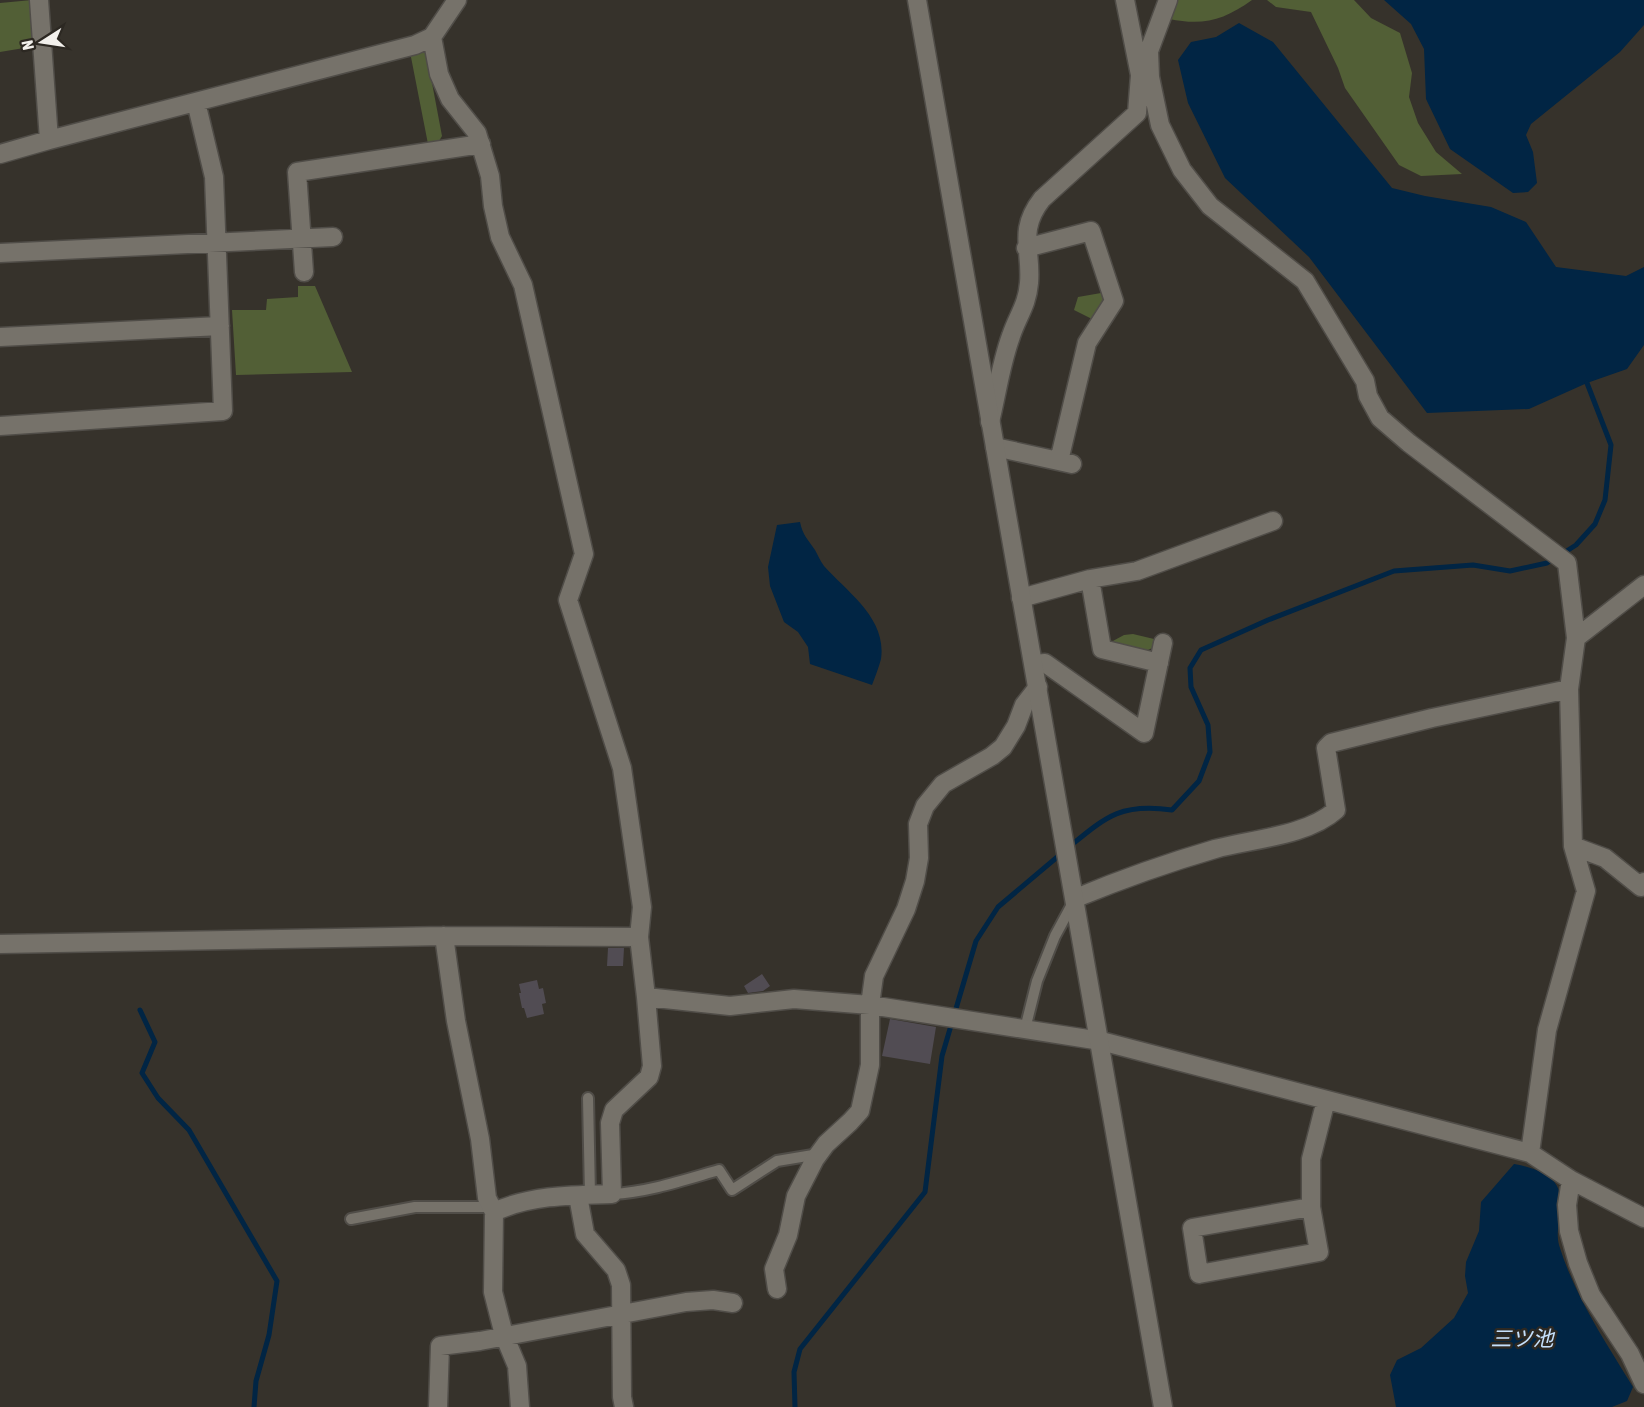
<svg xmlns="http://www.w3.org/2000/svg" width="1644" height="1407" viewBox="0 0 1644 1407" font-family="'Asap Condensed','Noto Sans JP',sans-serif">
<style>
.green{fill:#525f36}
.water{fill:#012544}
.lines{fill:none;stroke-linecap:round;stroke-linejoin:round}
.stream{stroke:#012544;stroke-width:5}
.building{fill:#514c53}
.service-casing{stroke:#504d48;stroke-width:14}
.minor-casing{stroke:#504d48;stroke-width:21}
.tertiary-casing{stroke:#504d48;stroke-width:21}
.service{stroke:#76726a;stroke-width:10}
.minor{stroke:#76726a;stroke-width:18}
.tertiary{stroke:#76726a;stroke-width:18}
.labels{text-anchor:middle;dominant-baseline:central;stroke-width:5;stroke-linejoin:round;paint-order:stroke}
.water-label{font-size:21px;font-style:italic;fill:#c5e0fc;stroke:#2c2822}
</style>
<rect width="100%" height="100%" fill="#36322b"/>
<path class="green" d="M 32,0 L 36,46 L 0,52 L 0,3 Z
M 1176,0 L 1252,0 C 1224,20 1204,26 1169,19 Z
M 1267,0 L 1354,0 L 1371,18 L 1400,33 L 1412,73 L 1409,97 L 1418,123 L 1436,152 L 1462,174 L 1421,176 L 1399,165 L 1345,88 L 1338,68 L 1311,12 L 1276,7 Z
M 420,49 L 426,51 L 442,136 L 439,141 L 428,144 L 410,52 Z
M 298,286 L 315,286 L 352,372 L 236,375 L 232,310 L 266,310 L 267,299 L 298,297 Z
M 1101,293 L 1104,303 L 1094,320 L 1074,310 L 1078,297 Z
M 1133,634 L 1154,639 L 1152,648 L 1146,651 L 1114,644 L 1111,642 L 1124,635 Z"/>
<path class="water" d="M 1384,0 L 1644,0 L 1644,25 L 1620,52 L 1531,124 L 1526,135 L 1533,152 L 1537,183 L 1528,192 L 1513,193 L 1450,149 L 1426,99 L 1424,49 L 1411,24 Z
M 1239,23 L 1273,42 L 1392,188 L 1425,196 L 1491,207 L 1526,222 L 1556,267 L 1626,276 L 1644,267 L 1644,345 L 1627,369 L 1587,383 L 1529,409 L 1427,413 L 1309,257 L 1225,178 L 1188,103 L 1178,60 L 1191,42 L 1216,37 Z
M 800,522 C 803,536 807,538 815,550 C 818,555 820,561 824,566 C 847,592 887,618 881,659 C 879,667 875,677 872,685 L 810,664 L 808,647 L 798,632 L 784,622 L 770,586 L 768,567 L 777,525 Z
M 1514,1164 C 1527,1166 1550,1173 1557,1186 C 1566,1203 1554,1226 1559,1245 C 1575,1297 1605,1341 1633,1387 L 1627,1401 L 1612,1407 L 1396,1407 L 1390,1375 L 1397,1360 L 1421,1348 L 1454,1318 L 1468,1293 L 1465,1276 L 1466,1262 L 1479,1231 L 1481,1202 Z"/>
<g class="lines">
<path class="stream" d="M 1562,554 L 1576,545 L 1595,524 L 1605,500 L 1611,445 L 1587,383
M 1069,847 C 1107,816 1121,803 1172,810 L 1199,781 L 1210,752 L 1208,725 L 1191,687 L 1190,668 L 1201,650 L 1268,620 L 1394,571 L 1473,565 L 1510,571 L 1547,563 L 1553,559
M 140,1010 L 155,1042 L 142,1073 L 158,1098 L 189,1130 L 277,1281 L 269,1335 L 256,1381 L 254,1407
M 795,1407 L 794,1372 L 800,1349 L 925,1192 L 942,1056 L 976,941 L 998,907 L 1062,853"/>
</g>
<path class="building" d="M 608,948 L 624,948 L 623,966 L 607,966 Z
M 762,974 L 770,986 L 763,991 L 748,993 L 744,986 Z
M 537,980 L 539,989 L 543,988 L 546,1003 L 542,1004 L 544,1014 L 527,1018 L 524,1008 L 522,1008 L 519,993 L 521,993 L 519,984 Z
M 890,1019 L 936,1027 L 930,1064 L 882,1056 Z"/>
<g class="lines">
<g class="service-casing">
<path id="service" d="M 1025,1029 L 1037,981 L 1055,936 L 1075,899
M 588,1098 L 590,1195
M 612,1194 C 649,1192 684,1180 719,1170 L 732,1190 L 777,1161 L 819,1154
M 351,1219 L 415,1207 L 491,1207"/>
</g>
<g class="minor-casing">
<path id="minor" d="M 432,37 L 457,0
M 1149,51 L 1150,77 L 1160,125 L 1182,170 L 1210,206 L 1305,281 L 1365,381 L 1368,396 L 1380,418 L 1409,443 L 1567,563 L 1576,638 L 1569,689 L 1573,846 L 1586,891 L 1547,1030 L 1530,1153
M 1139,53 L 1149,51 L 1168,0
M 49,140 L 415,45 L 432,37 L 439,74 L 450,99 L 477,133 L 490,176 L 493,206 L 500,237 L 523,285 L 584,554 L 568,600 L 622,768 L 642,907 L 639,937
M 0,154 L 49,140 L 39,0
M 1026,248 L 1091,231 L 1114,301 L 1087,343 L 1059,461
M 0,253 L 333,237
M 304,272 L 297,172 L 481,144
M 0,337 L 220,326
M 990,422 C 997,393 1001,363 1011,336 C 1018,315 1027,306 1029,283 C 1032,250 1017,231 1042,199 L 1137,113 L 1140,75 L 1125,0
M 0,426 L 223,411 L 214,177 L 196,102
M 995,447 L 1072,464
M 1090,579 L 1102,649 L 1159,663
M 1021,598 L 1090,579 L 1137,571 L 1273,521
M 1576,638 L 1644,585
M 1034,664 L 1045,663 L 1144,733 L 1163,643
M 1573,846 L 1605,858 L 1641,887 L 1644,882
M 1076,898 C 1122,879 1167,863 1215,849 C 1252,839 1307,836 1336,810 L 1326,748 L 1331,743 L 1432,718 L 1569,689
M 444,936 L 456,1021 L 480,1139 L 487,1198 L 494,1212 L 493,1292 L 504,1335 L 517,1366 L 520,1407
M 0,944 L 444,936 L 639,937 L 646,997 L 730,1006 L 794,999 L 870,1005 L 1101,1041 L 1530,1153 L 1571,1180 L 1644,1218
M 1571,1180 L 1567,1205 L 1569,1231 L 1578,1263 L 1591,1295 L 1630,1354 L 1644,1384
M 578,1196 L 585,1234 L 616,1270 L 621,1285 L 622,1397 L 624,1407
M 1311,1207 L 1192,1228 L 1199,1274 L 1319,1252 L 1311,1207 L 1311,1159 L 1326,1100
M 494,1212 C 530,1195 573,1195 612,1194 L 610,1123 L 614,1110 L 649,1077 L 652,1066 L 646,997
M 777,1289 L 774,1269 L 788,1235 L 796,1196 L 815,1159 L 826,1144 L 850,1122 L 860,1111 L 870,1065 L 870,1005 L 874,976 L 906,909 L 915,881 L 919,858 L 918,824 L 925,806 L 943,784 L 992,756 L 1003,747 L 1016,726 L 1024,705 L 1038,687
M 438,1407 L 440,1346 L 480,1341 L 686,1302 L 713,1300 L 733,1303"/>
</g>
<g class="tertiary-casing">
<path id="tertiary" d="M 917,0 C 998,469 1084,937 1163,1407"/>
</g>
<use href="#service" class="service"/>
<use href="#minor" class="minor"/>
<use href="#tertiary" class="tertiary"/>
</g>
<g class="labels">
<g class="water-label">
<text x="1522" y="1338">三ツ池</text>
</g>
</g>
<g transform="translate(42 42) rotate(258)" stroke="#2c2822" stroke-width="4.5" paint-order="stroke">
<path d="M0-4.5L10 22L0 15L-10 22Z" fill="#f2f0ec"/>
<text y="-9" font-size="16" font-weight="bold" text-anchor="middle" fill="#f2f0ec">N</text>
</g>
</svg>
